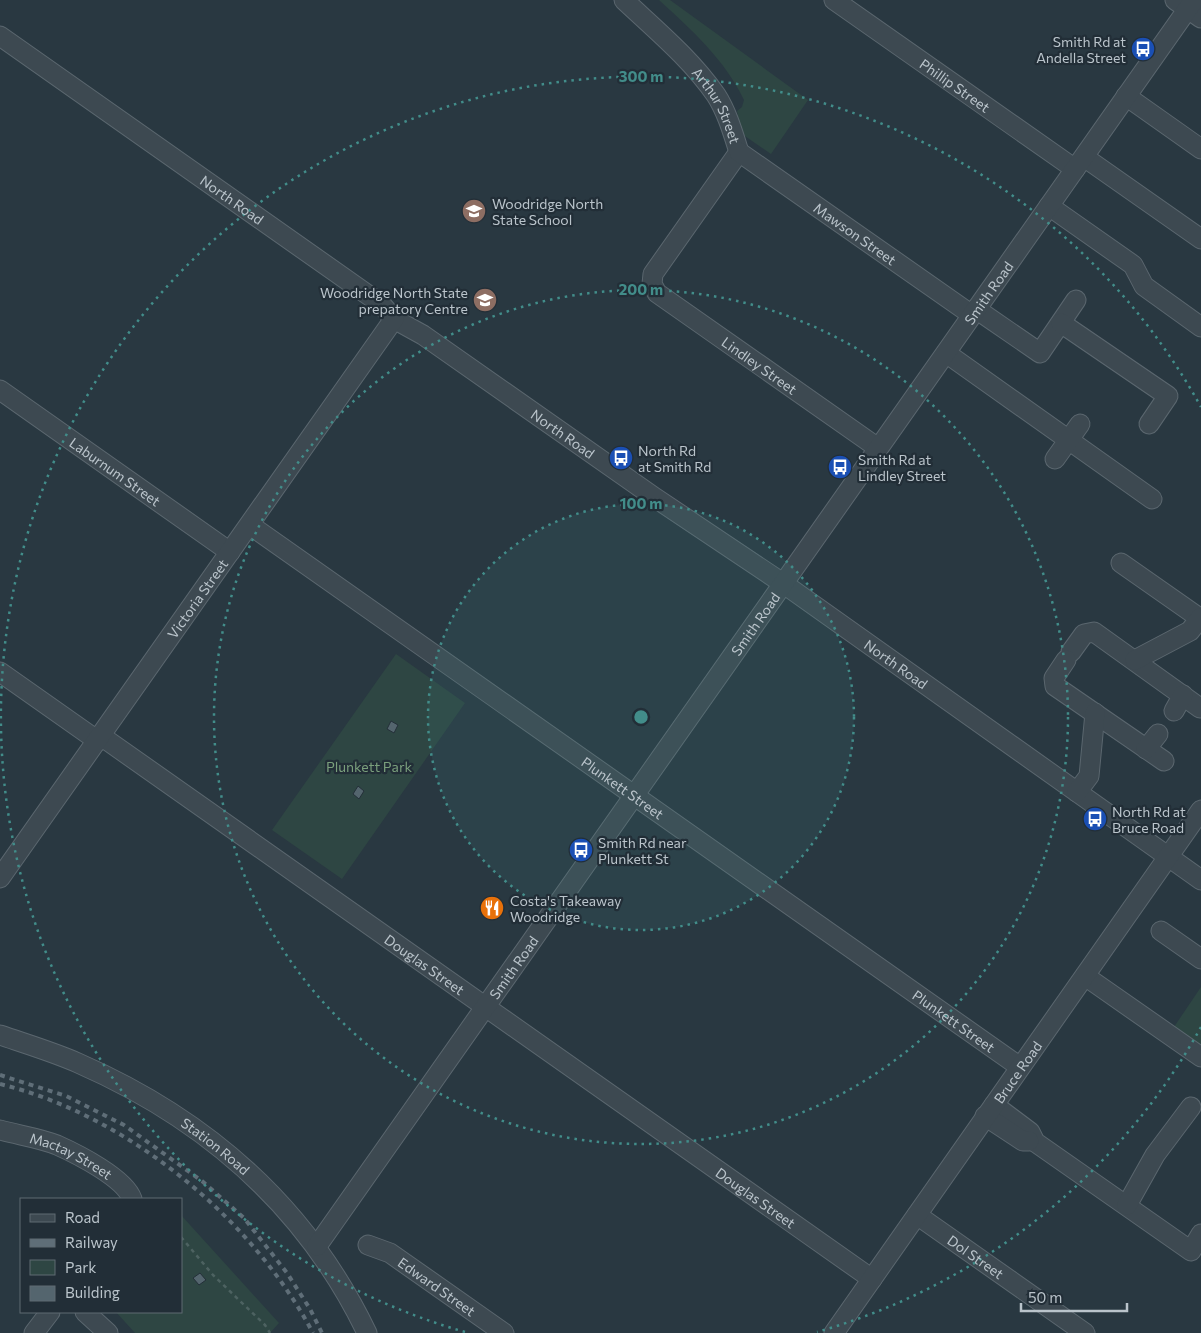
<svg xmlns="http://www.w3.org/2000/svg" width="1201" height="1333" viewBox="0 0 1201 1333" font-family="Commissioner,sans-serif">
<style>
.green{fill:#2e4643}
.building{fill:#54656e;stroke:#243039}
.lines{fill:none;stroke-linecap:round;stroke-linejoin:round}
.minor-casing{stroke:#5b676f;stroke-width:21}
.path{stroke:#4d6261;stroke-width:2.5;stroke-dasharray:4 4;stroke-linecap:butt}
.minor{stroke:#3d4951;stroke-width:19}
.rail{stroke:#5f6e78;stroke-width:4;stroke-dasharray:5 5;stroke-linecap:butt}
.ring{fill:none;stroke:#428d8a;stroke-width:2.5;stroke-dasharray:2.5 5}
.labels{text-anchor:middle;dominant-baseline:central;stroke-width:4.5;stroke-linejoin:round;paint-order:stroke}
.poi-label{font-size:14px;fill:#bac4cb;stroke:#222e37;text-anchor:start}
.street-label{font-size:14px;fill:#bac4cb;stroke:#222e37}
.park-label{font-size:14px;fill:#7a9f7c;stroke:#222e37}
.centre{fill:#428d8a;stroke:#222e37;stroke-width:2.5}
.ring-label{font-size:15px;text-anchor:middle;font-weight:bold;fill:#428d8a;stroke:#222e37;stroke-width:4.5;stroke-linejoin:round;paint-order:stroke}
</style>
<rect width="100%" height="100%" fill="#293841"/>
<path class="green" d="M 659,0 L 670,0 L 808,100 L 771,154 L 742,134 L 737,111 L 742,107 L 744,100 C 725,60 692,30 659,0 Z
M 396,654 L 465,703 L 342,879 L 272,830 Z
M 1201,987 L 1201,1049 L 1174,1027 Z
M 181,1215 L 279,1323 L 270,1333 L 135,1333 L 116,1312 L 181,1312 Z"/>
<path class="building" d="M 391,721 L 398,725 L 394,733 L 387,729 Z
M 358,786 L 364,791 L 359,799 L 353,794 Z
M 200,1273 L 206,1280 L 199,1285 L 193,1278 Z"/>
<g class="lines">
<g class="minor-casing">
<g id="minor">
<path id="s1" d="M 624,0 C 656,30 691,59 716,95 C 727,112 733,133 739,152"/>
<path id="s2" d="M 834,0 L 1075,169"/>
<path d="M 1175,0 L 1201,18"/>
<path id="s3" d="M 0,36 L 381,304 L 394,319 L 423,335 L 654,497 L 784,584 L 1201,880"/>
<path d="M 1126,96 L 1201,149"/>
<path id="s4" d="M 739,152 L 653,274 L 652,284 L 657,293 L 878,448"/>
<path id="s5" d="M 739,152 L 972,315"/>
<path d="M 1084,157 L 1201,239"/>
<path d="M 1049,206 L 1133,265 L 1144,286 L 1201,327"/>
<path d="M 976,309 L 1040,353 L 1076,300"/>
<path d="M 1061,323 L 1168,396 L 1149,424"/>
<path d="M 946,353 L 1152,499"/>
<path id="s6" d="M 0,390 L 230,552"/>
<path d="M 1055,459 L 1080,424"/>
<path id="s7" d="M 250,525 L 1020,1067"/>
<path d="M 1121,563 L 1201,619"/>
<path d="M 1071,652 L 1084,634 L 1094,632 L 1200,708"/>
<path d="M 1066,660 L 1054,678 L 1055,686 L 1164,761"/>
<path d="M 1135,660 L 1190,631 L 1200,618"/>
<path d="M 0,672 L 98,741"/>
<path d="M 1174,711 L 1183,695"/>
<path id="s8" d="M 101,736 L 872,1279"/>
<path d="M 1146,749 L 1158,734"/>
<path d="M 1077,792 L 1089,776 L 1095,713"/>
<path id="s9" d="M 0,878 L 394,319"/>
<path d="M 1161,931 L 1201,959"/>
<path d="M 1085,976 L 1201,1057"/>
<path id="s10" d="M 0,1035 C 26,1044 53,1052 78,1063 C 206,1119 306,1206 367,1333"/>
<path d="M 994,1105 L 1030,1132 L 1035,1142 L 1191,1251 L 1201,1234"/>
<path d="M 985,1116 L 1023,1141 L 1029,1141"/>
<path id="s11" d="M 0,1130 C 18,1135 40,1138 57,1145 C 77,1154 125,1178 132,1199"/>
<path d="M 1127,1205 L 1155,1155 L 1191,1107"/>
<path id="s12" d="M 917,1215 L 1085,1333"/>
<path id="s13" d="M 368,1245 L 390,1253 L 504,1333"/>
<path id="s14" d="M 317,1246 L 1194,0"/>
<path d="M 85,1312 L 108,1333"/>
<path d="M 34,1333 L 50,1312"/>
<path id="s15" d="M 834,1333 L 1201,810"/>
</g>
</g>
<path class="path" d="M 181,1237 L 213,1275 L 265,1325 L 270,1333"/>
<use href="#minor" class="minor"/>
<path class="rail" d="M 0,1075 L 66,1096 L 124,1125 L 202,1181 L 244,1218 L 287,1273 L 310,1309 L 322,1333
M 0,1084 C 127,1115 252,1218 313,1333"/>
</g>
<circle cx="641" cy="717" r="213" fill="#428d8a" fill-opacity=".12"/>
<g class="ring">
<circle cx="641" cy="717" r="213"/>
<circle cx="641" cy="717" r="427"/>
<path d="M1201 1027A640 640 0 0 1 817 1332M465 1332A640 640 0 1 1 1201 407"/>
</g>
<defs>
<g id="bus-disc" transform="scale(1.25)"><circle r="9.5" fill="#1a4fb4" stroke="#222e37"/><path d="M-5-6H5V4H4V6H2V4H-2V6H-4V4H-5ZM-3.5-4V0h7V-4ZM-3.5 1.2v1.5H-2V1.2ZM2 1.2v1.5H3.5V1.2Z" fill="#fff"/></g>
<g id="school-disc" transform="scale(1.25)"><circle r="9.5" fill="#8d6e63" stroke="#222e37"/><path d="M0-5L7-2L0 1L-7-2ZM-4 1L0 2.5L4 1V4Q0 6-4 4Z" fill="#fff"/></g>
<g id="restaurant-disc" transform="scale(1.25)"><circle r="9.5" fill="#e8710a" stroke="#222e37"/><path d="M-5-6h1v4h1v-4h1v4h1v-4h1v5L-1.5 .5V6h-2V.5L-5-1ZM5-6V6H3V1.5H1.5Q1.5-4 5-6Z" fill="#fff"/></g>
</defs>
<g fill-rule="evenodd">
<use href="#bus-disc" x="1143" y="49"/>
<use href="#school-disc" x="474" y="211"/>
<use href="#school-disc" x="485" y="300"/>
<use href="#bus-disc" x="621" y="458"/>
<use href="#bus-disc" x="840" y="467"/>
<use href="#bus-disc" x="1095" y="819"/>
<use href="#bus-disc" x="581" y="850"/>
<use href="#restaurant-disc" x="492" y="908"/>
</g>
<g class="labels">
<g class="poi-label">
<text x="1126" y="41" text-anchor="end">Smith Rd at<tspan x="1126" dy="16">Andella Street</tspan></text>
<text x="492" y="203">Woodridge North<tspan x="492" dy="16">State School</tspan></text>
<text x="468" y="292" text-anchor="end">Woodridge North State<tspan x="468" dy="16">prepatory Centre</tspan></text>
<text x="638" y="450">North Rd<tspan x="638" dy="16">at Smith Rd</tspan></text>
<text x="858" y="459">Smith Rd at<tspan x="858" dy="16">Lindley Street</tspan></text>
<text x="1112" y="811">North Rd at<tspan x="1112" dy="16">Bruce Road</tspan></text>
<text x="598" y="842">Smith Rd near<tspan x="598" dy="16">Plunkett St</tspan></text>
<text x="510" y="900">Costa's Takeaway<tspan x="510" dy="16">Woodridge</tspan></text>
</g>
<g class="street-label">
<text stroke="none"><textPath href="#s2" startOffset="148">Phillip Street</textPath></text>
<text stroke="none"><textPath href="#s1" startOffset="142">Arthur Street</textPath></text>
<text stroke="none"><textPath href="#s3" startOffset="284">North Road</textPath></text>
<text stroke="none"><textPath href="#s5" startOffset="142">Mawson Street</textPath></text>
<text stroke="none"><textPath href="#s14" startOffset="1166">Smith Road</textPath></text>
<text stroke="none"><textPath href="#s4" startOffset="295">Lindley Street</textPath></text>
<text stroke="none"><textPath href="#s3" startOffset="690">North Road</textPath></text>
<text stroke="none"><textPath href="#s6" startOffset="141">Laburnum Street</textPath></text>
<text stroke="none"><textPath href="#s9" startOffset="342">Victoria Street</textPath></text>
<text stroke="none"><textPath href="#s14" startOffset="761">Smith Road</textPath></text>
<text stroke="none"><textPath href="#s3" startOffset="1095">North Road</textPath></text>
<text stroke="none"><textPath href="#s7" startOffset="456">Plunkett Street</textPath></text>
<text stroke="none"><textPath href="#s8" startOffset="396">Douglas Street</textPath></text>
<text stroke="none"><textPath href="#s14" startOffset="341">Smith Road</textPath></text>
<text stroke="none"><textPath href="#s7" startOffset="861">Plunkett Street</textPath></text>
<text stroke="none"><textPath href="#s15" startOffset="319">Bruce Road</textPath></text>
<text stroke="none"><textPath href="#s10" startOffset="244">Station Road</textPath></text>
<text stroke="none"><textPath href="#s11" startOffset="76">Mactay Street</textPath></text>
<text stroke="none"><textPath href="#s8" startOffset="801">Douglas Street</textPath></text>
<text stroke="none"><textPath href="#s12" startOffset="72">Dol Street</textPath></text>
<text stroke="none"><textPath href="#s13" startOffset="81">Edward Street</textPath></text>
</g>
<g class="park-label">
<text x="369" y="766">Plunkett Park</text>
</g>
</g>
<circle cx="641" cy="717" r="8" class="centre"/>
<g class="ring-label">
<text x="641" y="82">300 m</text>
<text x="641" y="295">200 m</text>
<text x="641" y="509">100 m</text>
</g>
<rect x="20" y="1198" width="162" height="115" fill="#222e37" stroke="#5f6a72"/>
<rect x="30" y="1214" width="25" height="8" fill="#3d4951" stroke="#5f6a72"/>
<text x="65" y="1223" font-size="15" fill="#bac4cb">Road</text>
<rect x="30" y="1239" width="25" height="8" fill="#5f6e78" stroke="#5f6a72"/>
<text x="65" y="1248" font-size="15" fill="#bac4cb">Railway</text>
<rect x="30" y="1260" width="25" height="15" fill="#2e4643" stroke="#5f6a72"/>
<text x="65" y="1273" font-size="15" fill="#bac4cb">Park</text>
<rect x="30" y="1286" width="25" height="15" fill="#54656e" stroke="#5f6a72"/>
<text x="65" y="1298" font-size="15" fill="#bac4cb">Building</text>
<path d="M1021 1303v8h106v-8" fill="none" stroke="#bac4cb" stroke-width="2.5"/>
<text x="1028" y="1303" font-size="15" fill="#bac4cb" stroke="#222e37" stroke-width="4" paint-order="stroke">50 m</text>
</svg>
